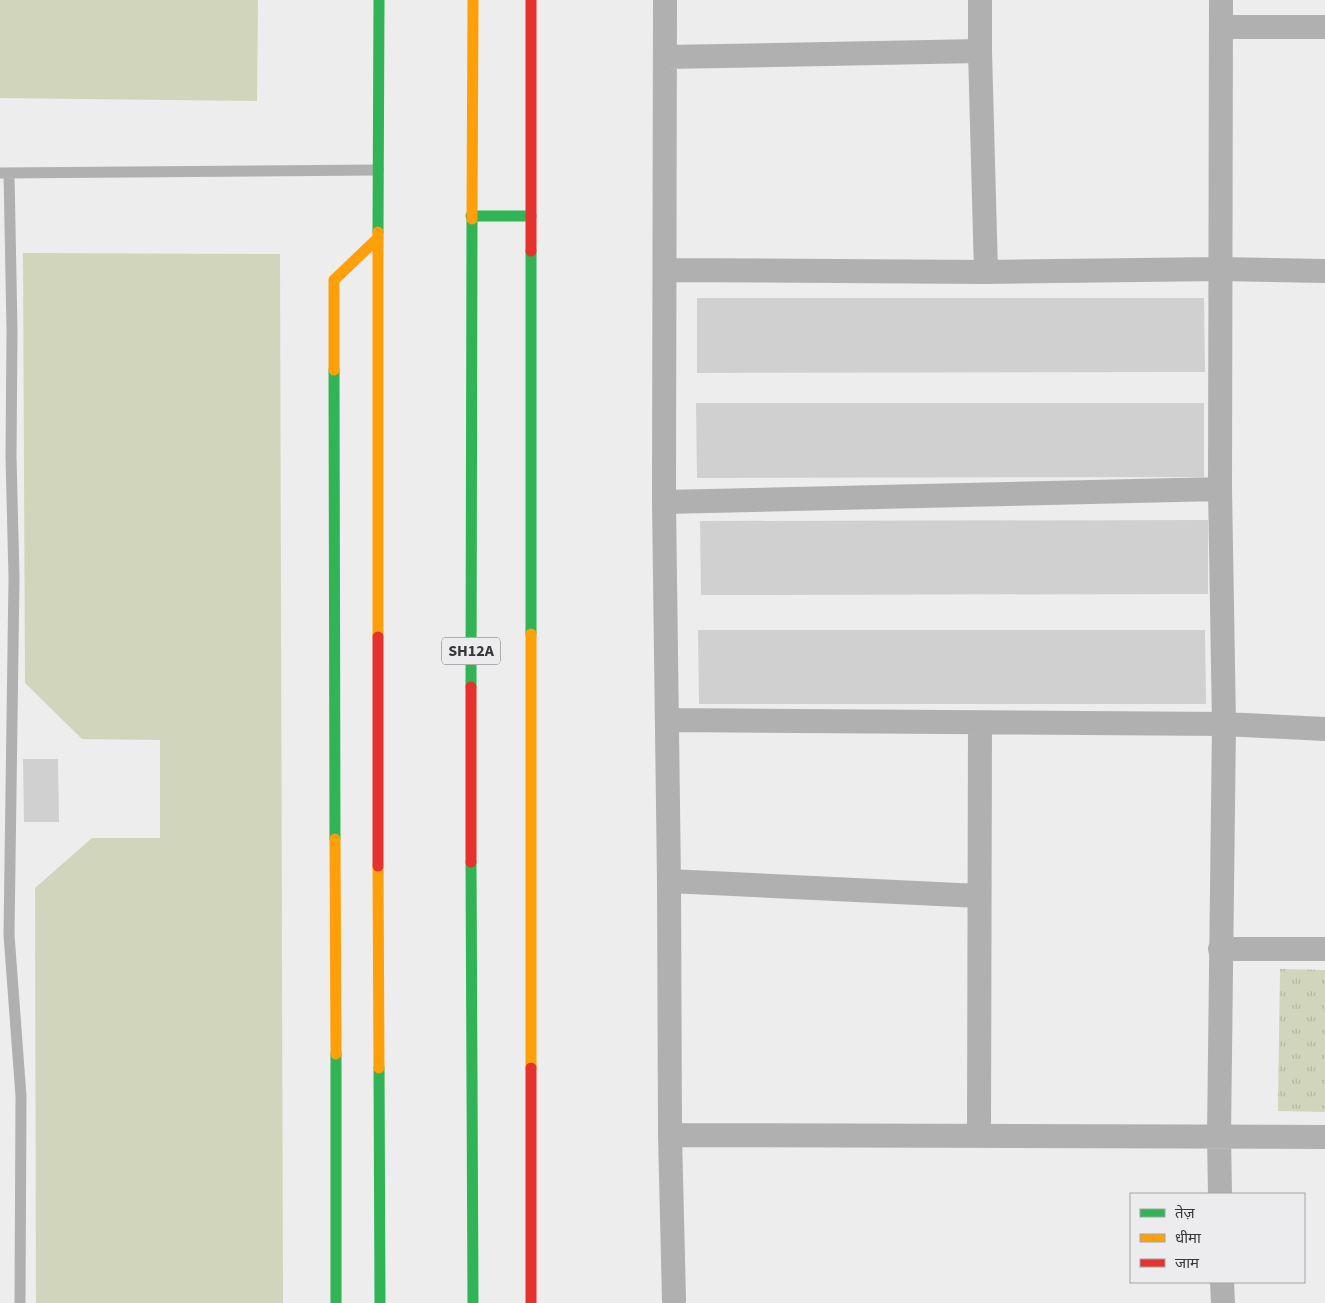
<svg xmlns="http://www.w3.org/2000/svg" width="1325" height="1303" viewBox="0 0 1325 1303" font-family="'Source Sans 3','Noto Sans Devanagari',sans-serif">
<style>
.green{fill:#d1d5bb}
.park{fill:url(#park-tufts)}
.building{fill:#d0d0d0}
.lines{fill:none;stroke-linecap:round;stroke-linejoin:round}
.lane{stroke:#b1b0b0;stroke-width:11}
.street{stroke:#b1b0b0;stroke-width:24}
.fast{stroke:#30b455;stroke-width:11}
.slow{stroke:#ff9f0a;stroke-width:11}
.jam{stroke:#e5322d;stroke-width:11}
.labels{text-anchor:middle;dominant-baseline:central;stroke-width:5;stroke-linejoin:round;paint-order:stroke}
.shield{fill:#ececee;stroke:#6d6d6e;stroke-width:1}
.shield-label{font-size:16px;font-weight:bold;fill:#363737}
</style>
<defs>
<pattern id="park-tufts" width="24" height="20" patternUnits="userSpaceOnUse" patternTransform="scale(1.25)"><rect width="24" height="20" fill="#d1d5bb"/><path d="M3 7l-1-3M5 7V3M7 7l1-3M15 17l-1-3M17 17v-4M19 17l1-3" fill="none" stroke="#b4b7a1"/></pattern>
</defs>
<rect width="100%" height="100%" fill="#ededed"/>
<path class="green" d="M 0,0 L 258,0 L 257,101 L 0,98 Z
M 23,253 L 280,254 L 283,1303 L 36,1303 L 35,888 L 92,838 L 160,838 L 160,740 L 82,739 L 25,683 Z"/>
<path class="park" d="M 1280,969 L 1325,970 L 1325,1112 L 1278,1111 Z"/>
<path class="building" d="M 697,298 L 1204,298 L 1205,372 L 697,373 Z
M 696,403 L 1204,403 L 1204,477 L 697,478 Z
M 1208,520 L 1208,594 L 701,595 L 700,521 Z
M 698,630 L 1205,630 L 1206,704 L 699,704 Z
M 23,759 L 58,759 L 59,822 L 24,822 Z"/>
<g class="lines">
<path class="lane" d="M 0,173 L 378,170
M 9,173 L 12,330 L 11,457 L 14,577 L 9,935 L 21,1096 L 20,1303"/>
<path class="street" d="M 665,0 L 664,502 L 669,881 L 670,1135 L 674,1300
M 980,0 L 980,51 L 986,272
M 1221,27 L 1325,27
M 666,57 L 980,51
M 666,270 L 986,272 L 1220,269 L 1325,271
M 664,502 L 1220,489
M 667,720 L 1224,724 L 1325,729
M 669,881 L 979,896
M 1220,949 L 1325,949
M 670,1135 L 1325,1137
M 979,1135 L 980,723
M 1220,1194 L 1219,1137 L 1224,724 L 1220,489 L 1221,0
M 1222,1282 L 1223,1303"/>
<path class="fast" d="M 471,216 L 531,216
M 378,232 L 379,0
M 531,251 L 531,634
M 334,370 L 335,839
M 471,687 L 472,219
M 471,862 L 473,1303
M 336,1054 L 336,1303
M 379,1068 L 380,1303"/>
<path class="slow" d="M 472,219 L 473,0
M 334,370 L 334,280 L 378,238
M 531,634 L 531,1068
M 378,637 L 378,232
M 335,839 L 336,1054
M 378,866 L 379,1068"/>
<path class="jam" d="M 531,0 L 531,251
M 378,637 L 378,866
M 471,687 L 471,862
M 531,1068 L 531,1303"/>
</g>
<g class="labels">
<rect class="shield" x="442" y="637.5" width="58" height="27" rx="4"/>
<g class="shield-label">
<text x="471" y="651">SH12A</text>
</g>
</g>
<rect x="1130" y="1193" width="175" height="90" fill="#ececee" stroke="#a3a4a5"/>
<rect x="1140" y="1209" width="25" height="8" fill="#30b455" stroke="#a3a4a5"/>
<text x="1175" y="1218" font-size="15" fill="#363737">तेज़</text>
<rect x="1140" y="1234" width="25" height="8" fill="#ff9f0a" stroke="#a3a4a5"/>
<text x="1175" y="1243" font-size="15" fill="#363737">धीमा</text>
<rect x="1140" y="1259" width="25" height="8" fill="#e5322d" stroke="#a3a4a5"/>
<text x="1175" y="1268" font-size="15" fill="#363737">जाम</text>
</svg>
